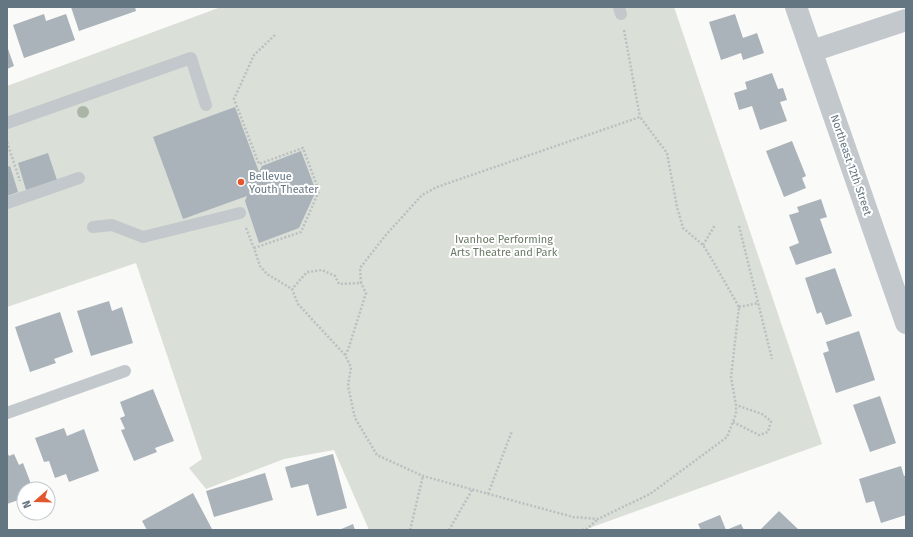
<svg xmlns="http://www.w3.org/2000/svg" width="913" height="537" viewBox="0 0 913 537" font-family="'Fira Sans',sans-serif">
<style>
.green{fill:#dadfd7}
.building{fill:#aab3b9}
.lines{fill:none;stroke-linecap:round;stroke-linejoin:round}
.path{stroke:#bbbfc2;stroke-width:2.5;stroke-dasharray:2 2;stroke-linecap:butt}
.lane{stroke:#c3c8cc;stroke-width:12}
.street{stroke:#c3c8cc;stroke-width:22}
.tree{fill:#aab4a7}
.poi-dot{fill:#e4572e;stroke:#fff;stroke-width:1.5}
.labels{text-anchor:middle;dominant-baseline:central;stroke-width:4;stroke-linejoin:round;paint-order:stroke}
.street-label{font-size:11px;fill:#657683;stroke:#fff}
.poi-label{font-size:11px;fill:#657683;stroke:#fff;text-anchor:start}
.park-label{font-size:11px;fill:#687a64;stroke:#fff}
</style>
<rect width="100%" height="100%" fill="#fafaf8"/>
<path class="green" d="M 221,7 L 674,7 L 822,444 L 584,530 L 369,530 L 334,450 L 284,459 L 206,489 L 189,468 L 202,459 L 136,263 L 7,307 L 7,86 Z"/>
<path class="building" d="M 71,7 L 135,7 L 136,11 L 79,31 Z
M 44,14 L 46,21 L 66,14 L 75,40 L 24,58 L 13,25 Z
M 735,14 L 743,38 L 757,33 L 764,53 L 743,60 L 741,53 L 721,60 L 709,22 Z
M 7,46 L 14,66 L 7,69 Z
M 772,73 L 778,89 L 783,88 L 787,100 L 780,102 L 787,121 L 760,130 L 752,106 L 739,110 L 734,93 L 747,89 L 745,82 Z
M 235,107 L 259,172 L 262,166 L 301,151 L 316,191 L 299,228 L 259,243 L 245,201 L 247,196 L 183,219 L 153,137 Z
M 792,141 L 806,176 L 802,178 L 806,188 L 784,197 L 766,151 Z
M 48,153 L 57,180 L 26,190 L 18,163 Z
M 10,166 L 18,192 L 7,196 L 7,167 Z
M 821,199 L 827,217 L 820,219 L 832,253 L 796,265 L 789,247 L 799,243 L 789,215 L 799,212 L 797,207 Z
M 835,268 L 852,316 L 826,325 L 821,312 L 817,314 L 805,278 Z
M 109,301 L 112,311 L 122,307 L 133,343 L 91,356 L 77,311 Z
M 60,312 L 73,352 L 54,359 L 56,363 L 30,372 L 15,327 Z
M 859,331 L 875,380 L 836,393 L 823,353 L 829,351 L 826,342 Z
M 153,389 L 174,441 L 155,448 L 157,452 L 134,461 L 121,430 L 125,429 L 120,418 L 125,416 L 120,402 Z
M 880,396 L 896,443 L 870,452 L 853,405 Z
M 64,428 L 67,436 L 84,429 L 99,471 L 69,482 L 66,474 L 55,478 L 49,461 L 44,462 L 35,438 Z
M 7,452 L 9,456 L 14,454 L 19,465 L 23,463 L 33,489 L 24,489 L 24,498 L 7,504 Z
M 333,454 L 347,508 L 317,516 L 308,484 L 291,488 L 285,467 Z
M 901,466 L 904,476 L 906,475 L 906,515 L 881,523 L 874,501 L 866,503 L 859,479 Z
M 265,473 L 273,500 L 214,517 L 206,491 Z
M 193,493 L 212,529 L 147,530 L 142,521 Z
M 779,511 L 799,530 L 760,530 Z
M 720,515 L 726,530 L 701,530 L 698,524 Z
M 353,524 L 355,530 L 339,530 Z
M 741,524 L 744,530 L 726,530 Z"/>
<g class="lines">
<path class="path" d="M 624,30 L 640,117
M 7,142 L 20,181
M 739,226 L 772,359
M 246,228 L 254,248 L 260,266 L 267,274 L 292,289 L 298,304 L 345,355 L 351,367 L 348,386 L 355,418 L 377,455 L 423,476 L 573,517 L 598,519 L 650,494 L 727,437 L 736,414 L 736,405 L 731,377 L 739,307 L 714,263 L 703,245 L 683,228 L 677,207 L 667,153 L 640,117 L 437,187 L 422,195 L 385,236 L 360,268 L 361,283 L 339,284 L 335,276 L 322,270 L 307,272 L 292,289
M 703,245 L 715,225
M 254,248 L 301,232 L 319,191 L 303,148 L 259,164 L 234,99 L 254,55 L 276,34
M 739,307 L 758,303
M 345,355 L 348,350 L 366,293 L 361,283
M 733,422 L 759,435 L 768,432 L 771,421 L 762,414 L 736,405
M 488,494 L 512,431
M 410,530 L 423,476
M 449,530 L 472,490
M 582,530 L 587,529 L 598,519"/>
<path class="lane" d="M 619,7 L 621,14
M 7,123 L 191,58 L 206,105
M 7,203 L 79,178
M 93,227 L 112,225 L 143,237 L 240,213
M 7,413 L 125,371"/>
<path class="street" d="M 796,7 L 906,323
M 812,51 L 906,20"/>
</g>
<circle class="tree" cx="83" cy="112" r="6"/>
<circle class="poi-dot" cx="241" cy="182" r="4"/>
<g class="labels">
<g class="street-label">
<text transform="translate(851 165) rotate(71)">Northeast 12th Street</text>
</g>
<g class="poi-label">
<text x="249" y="176">Bellevue<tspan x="249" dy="13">Youth Theater</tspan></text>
</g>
<g class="park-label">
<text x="504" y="239">Ivanhoe Performing<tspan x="504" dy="13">Arts Theatre and Park</tspan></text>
</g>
</g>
<rect width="913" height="537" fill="none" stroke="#657683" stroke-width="16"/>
<g transform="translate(36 501) rotate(250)"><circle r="19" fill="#ffffff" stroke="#c1c8cd"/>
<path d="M0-3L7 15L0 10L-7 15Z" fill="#e4572e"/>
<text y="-6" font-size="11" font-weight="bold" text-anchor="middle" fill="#657683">N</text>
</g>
</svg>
